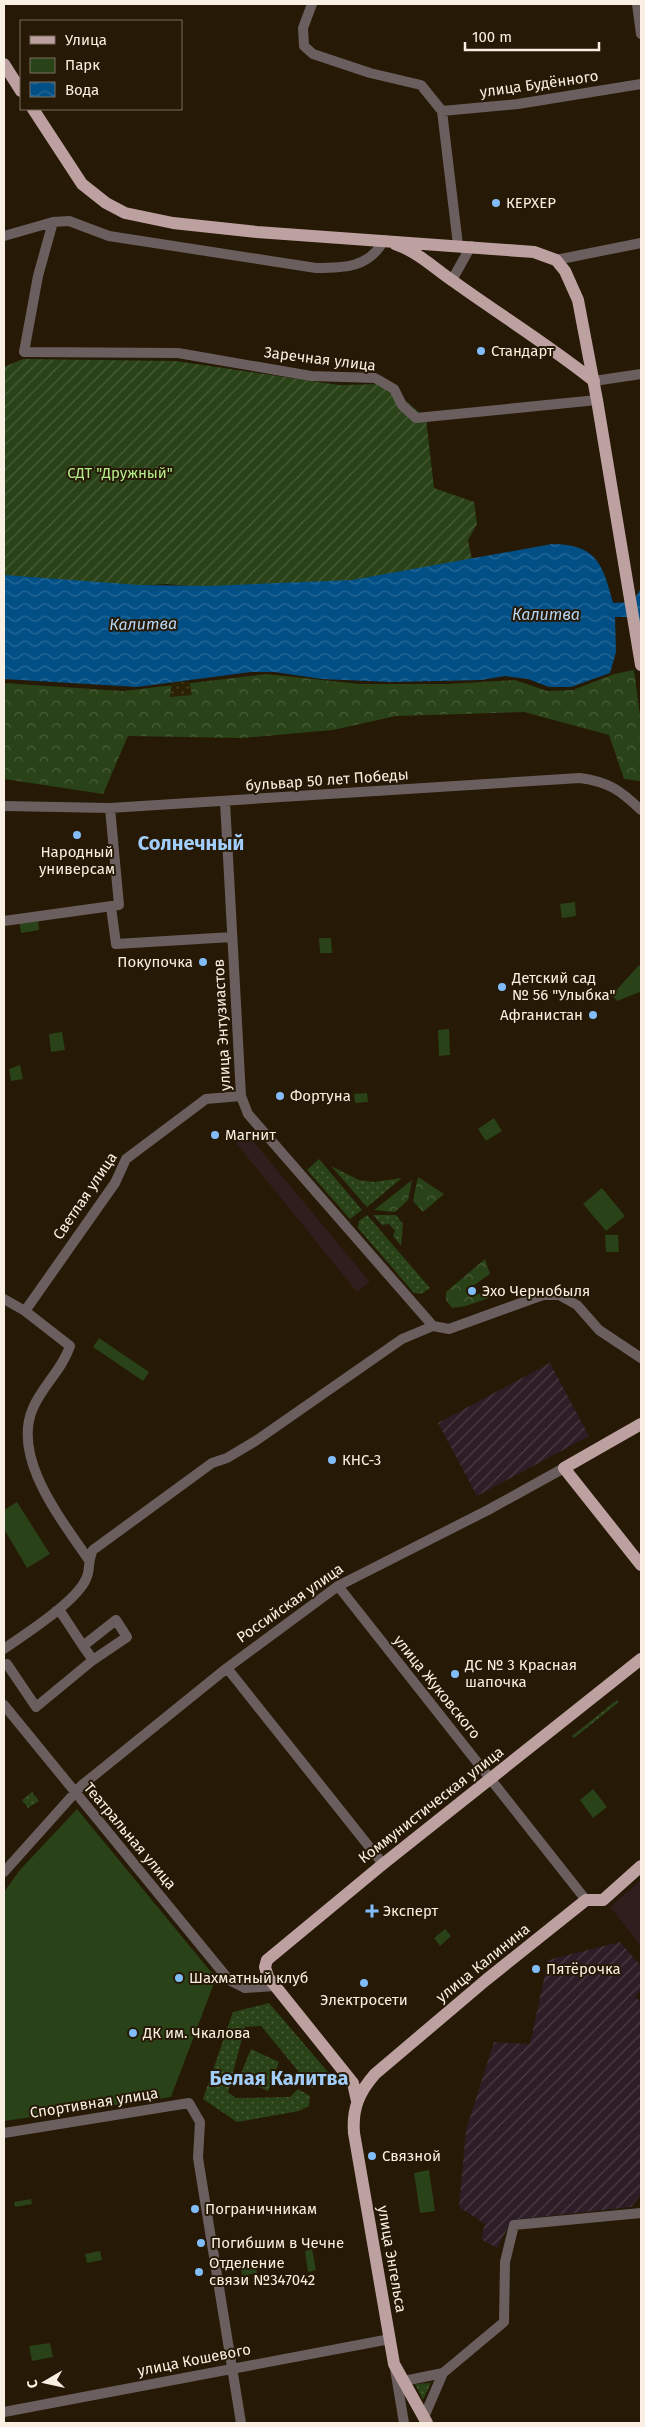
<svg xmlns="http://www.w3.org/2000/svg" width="645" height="2427" viewBox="0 0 645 2427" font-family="'Fira Sans',sans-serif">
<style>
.commercial{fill:#301d1d}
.industrial{fill:url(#industrial-furrows)}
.grass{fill:url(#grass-dots)}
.forest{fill:url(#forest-crowns)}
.sand{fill:url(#sand-dots)}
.park{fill:#2a4217}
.garden{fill:url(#garden-furrows)}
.water{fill:url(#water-waves)}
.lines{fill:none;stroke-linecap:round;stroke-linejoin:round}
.minor{stroke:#6b5e5e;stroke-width:10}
.major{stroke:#bda1a1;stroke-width:12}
.poi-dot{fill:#81bdfa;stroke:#261905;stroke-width:2}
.labels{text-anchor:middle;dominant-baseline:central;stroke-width:4;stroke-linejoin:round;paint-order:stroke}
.street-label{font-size:15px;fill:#f9f0e3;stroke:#261905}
.poi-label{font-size:15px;fill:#f9f0e3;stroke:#261905;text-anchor:start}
.park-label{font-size:15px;fill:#b3ee8b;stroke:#261905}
.water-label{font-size:16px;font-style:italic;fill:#b6d6f7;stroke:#261905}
.district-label{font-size:20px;font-weight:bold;fill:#a2cefc;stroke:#261905}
</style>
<defs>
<pattern id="industrial-furrows" width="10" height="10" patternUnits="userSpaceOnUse" patternTransform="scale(1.25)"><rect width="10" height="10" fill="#2d1d26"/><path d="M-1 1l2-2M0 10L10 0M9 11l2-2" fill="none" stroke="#4c3e45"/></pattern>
<pattern id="grass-dots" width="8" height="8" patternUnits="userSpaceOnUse" patternTransform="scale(1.25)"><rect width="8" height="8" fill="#2a4217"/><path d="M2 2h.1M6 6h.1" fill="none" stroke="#4a5e39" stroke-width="1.8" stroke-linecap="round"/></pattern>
<pattern id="forest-crowns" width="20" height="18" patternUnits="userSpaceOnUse" patternTransform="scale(1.25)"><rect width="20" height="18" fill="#2a4217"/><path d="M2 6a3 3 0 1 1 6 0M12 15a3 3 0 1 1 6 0" fill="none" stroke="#4a5e39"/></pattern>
<pattern id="sand-dots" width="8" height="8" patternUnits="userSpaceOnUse" patternTransform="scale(1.25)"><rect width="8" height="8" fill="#2a2202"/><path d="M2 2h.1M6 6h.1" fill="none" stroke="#4a4227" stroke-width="1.8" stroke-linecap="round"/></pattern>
<pattern id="garden-furrows" width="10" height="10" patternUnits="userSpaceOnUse" patternTransform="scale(1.25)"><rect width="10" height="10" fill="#2a4217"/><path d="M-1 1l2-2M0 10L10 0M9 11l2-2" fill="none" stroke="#4a5e39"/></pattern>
<pattern id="water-waves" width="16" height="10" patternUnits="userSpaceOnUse" patternTransform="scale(1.25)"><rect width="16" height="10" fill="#024f86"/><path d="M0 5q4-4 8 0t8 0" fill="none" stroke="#286997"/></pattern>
</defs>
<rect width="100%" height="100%" fill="#261905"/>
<path class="commercial" d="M 244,1130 L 370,1282 L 357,1292 L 233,1139 Z
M 641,1880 L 641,1946 L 610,1907 Z"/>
<path class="industrial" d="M 550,1363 L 589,1436 L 477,1496 L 438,1423 Z
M 620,1942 L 641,1966 L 641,1990 L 635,1996 L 641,2003 L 641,2195 L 631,2207 L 512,2220 L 497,2248 L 481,2239 L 485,2224 L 459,2207 L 466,2130 L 494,2042 L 530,2044 L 548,1960 Z"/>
<path class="grass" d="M 319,1159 L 362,1210 L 350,1219 L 307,1170 Z
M 331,1166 L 359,1180 L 374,1182 L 402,1178 L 367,1207 Z
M 367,1215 L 430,1288 L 421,1294 L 414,1293 L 358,1228 L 359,1221 Z
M 373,1215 L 396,1215 L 403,1224 L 401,1246 L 393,1236 L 395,1231 L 389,1224 L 382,1225 Z
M 617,1700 L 619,1702 L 574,1738 L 572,1736 Z
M 32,1792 L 39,1801 L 28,1808 L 22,1800 Z
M 269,2003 L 328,2072 L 323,2083 L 312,2088 L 261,2026 L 245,2027 L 228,2092 L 236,2098 L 290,2097 L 298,2089 L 310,2096 L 309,2106 L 299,2111 L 237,2122 L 203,2099 L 233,2012 Z
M 251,2049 L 279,2062 L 268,2091 L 239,2078 Z
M 431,2383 L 423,2400 L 415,2384 Z"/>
<path class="forest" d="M 634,670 L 641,723 L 640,781 L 624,779 L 609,735 L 524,712 L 396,716 L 333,730 L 242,738 L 128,736 L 103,794 L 4,779 L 4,683 L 123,691 L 266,674 L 360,684 L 447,684 L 515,680 L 547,691 L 573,690 L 614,674 Z
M 418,1177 L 444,1194 L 423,1212 L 413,1201 Z
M 412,1180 L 408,1200 L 395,1212 L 374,1210 Z
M 485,1259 L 490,1274 L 467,1290 L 470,1297 L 498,1287 L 504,1290 L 500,1294 L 466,1306 L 452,1308 L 446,1300 L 446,1292 Z"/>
<path class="sand" d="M 189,681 L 192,695 L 170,697 L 172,683 Z"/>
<path class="park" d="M 575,902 L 576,916 L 562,918 L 560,904 Z
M 38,919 L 39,930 L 21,933 L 19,921 Z
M 319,938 L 331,938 L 332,953 L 320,953 Z
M 639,965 L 641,966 L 640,992 L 617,1001 L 612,995 Z
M 449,1029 L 450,1055 L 439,1056 L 438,1030 Z
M 62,1032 L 65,1050 L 51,1052 L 49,1034 Z
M 20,1065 L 23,1079 L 11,1081 L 9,1069 Z
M 367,1093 L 368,1102 L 355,1103 L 354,1094 Z
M 494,1118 L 502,1131 L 486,1141 L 478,1129 Z
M 602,1188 L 625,1216 L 606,1231 L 583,1204 Z
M 605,1235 L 618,1235 L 619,1252 L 606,1252 Z
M 99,1338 L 149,1372 L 143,1381 L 93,1347 Z
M 17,1502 L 50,1554 L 27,1568 L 4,1529 L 4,1510 Z
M 593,1789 L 607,1807 L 593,1818 L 580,1800 Z
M 77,1809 L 216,1978 L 171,2097 L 4,2121 L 4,1892 L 19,1871 Z
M 445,1929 L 451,1936 L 440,1946 L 434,1938 Z
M 429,2170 L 435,2211 L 420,2213 L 414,2173 Z
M 31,2199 L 32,2204 L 15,2207 L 14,2202 Z
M 312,2249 L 316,2270 L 308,2272 L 305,2251 Z
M 100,2251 L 102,2260 L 87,2263 L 85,2254 Z
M 254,2259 L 257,2273 L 242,2276 L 240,2261 Z
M 50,2343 L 53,2357 L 32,2361 L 29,2346 Z"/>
<path class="garden" d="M 23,359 L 176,361 L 339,385 L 386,384 L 426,418 L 434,488 L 474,502 L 477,524 L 468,540 L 474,569 L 415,579 L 236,591 L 167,584 L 61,590 L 4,585 L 4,367 Z"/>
<path class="water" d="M 552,544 C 597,544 603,565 613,603 L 633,602 L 641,588 L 641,637 L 630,617 L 615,617 L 616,652 L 610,673 L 571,687 L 549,687 L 528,679 L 505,676 L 481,680 L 391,682 L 322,679 L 274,672 L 251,672 L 137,687 L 4,679 L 4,575 L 139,585 L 209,586 L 352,580 Z"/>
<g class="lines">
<path class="minor" d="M 312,4 L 303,28 L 304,46 L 313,54 L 370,73 L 421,85 L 442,111 L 458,245
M 637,4 L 641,34
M 442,111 L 518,104 L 641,84
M 4,236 L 53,222
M 384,240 C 369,268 344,268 316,268 L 109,236 L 69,221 L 53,222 L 38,276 L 24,352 L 178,353 L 311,376 L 375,378 L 394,389 L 402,405 L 416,418 L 597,400
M 556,260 L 641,243
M 452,280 L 471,246
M 594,381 L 641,374
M 225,802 L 241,1096 L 248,1114 L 433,1326
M 4,806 L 110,808 L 580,778 C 609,782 620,790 641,810
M 111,907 L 116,944 L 232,937
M 4,921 L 119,905 L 110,808
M 4,1299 L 25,1311 L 70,1346 C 62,1370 43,1385 33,1408 C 11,1458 62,1520 88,1559
M 25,1311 L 115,1183 L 126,1159 L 206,1099 L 241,1096
M 338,1586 L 586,1900
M 56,1611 L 62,1614 L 83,1646 L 116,1620 L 127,1637 L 93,1660 L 83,1646
M 4,1649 C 25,1634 76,1602 86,1579 C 91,1569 87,1561 93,1550 L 212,1463 L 227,1458 L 257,1440 L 402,1339 L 433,1326 L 449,1329 L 543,1295 L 559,1295 L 577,1305 L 599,1330 L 641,1358
M 7,1664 L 36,1707 L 93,1660
M 227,1668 L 383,1864
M 4,1705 L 229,1980 L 245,1988 L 275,1986
M 4,1872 L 81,1786 L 227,1668 L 338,1586 L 488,1510 L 564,1468
M 4,2133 L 189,2103 L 200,2122 L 198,2158 L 241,2423
M 395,2369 L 404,2423
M 404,2381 L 443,2373
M 4,2412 L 390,2339
M 424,2417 L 443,2373 L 504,2322 L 505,2262 L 514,2225 L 641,2213"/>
<path class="major" d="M 4,64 L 21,91
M 33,109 L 82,184 L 106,203 L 125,213 L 173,223 L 257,232 L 534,252 L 556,260 L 565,271 L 578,300 L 597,400 L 641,665
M 395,244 C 418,252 434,268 453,281 C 500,315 549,345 594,381
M 641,1424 L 564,1468 L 641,1565
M 357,2101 L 353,2083 L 268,1977 L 265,1967 L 267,1960 L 383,1864 L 641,1659
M 427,2423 L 394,2364 L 354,2133 C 352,2109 359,2092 375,2074 L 486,1980 L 586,1900 L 603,1900 L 641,1866"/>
</g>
<g class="poi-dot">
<circle cx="496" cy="203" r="5"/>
<circle cx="481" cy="351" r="5"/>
<circle cx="77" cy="835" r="5"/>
<circle cx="203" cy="962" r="5"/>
<circle cx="502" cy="987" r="5"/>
<circle cx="593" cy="1015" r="5"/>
<circle cx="280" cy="1096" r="5"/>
<circle cx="215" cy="1135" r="5"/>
<circle cx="472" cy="1291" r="5"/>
<circle cx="332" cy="1460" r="5"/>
<circle cx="455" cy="1674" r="5"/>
<path d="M369.5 1903.5h5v5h5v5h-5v5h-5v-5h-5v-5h5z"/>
<circle cx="536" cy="1969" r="5"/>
<circle cx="179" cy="1978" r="5"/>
<circle cx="364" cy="1983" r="5"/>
<circle cx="133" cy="2033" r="5"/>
<circle cx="372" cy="2156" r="5"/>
<circle cx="195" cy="2209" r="5"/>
<circle cx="201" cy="2243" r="5"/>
<circle cx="199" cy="2272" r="5"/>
</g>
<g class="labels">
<g class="street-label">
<text transform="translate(539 84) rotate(-8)">улица Будённого</text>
<text transform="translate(320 359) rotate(7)">Заречная улица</text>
<text transform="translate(327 780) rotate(-4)">бульвар 50 лет Победы</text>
<text transform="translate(222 1025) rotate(-93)">улица Энтузиастов</text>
<text transform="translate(85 1196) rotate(-56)">Светлая улица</text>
<text transform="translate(290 1603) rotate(-35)">Российская улица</text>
<text transform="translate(437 1687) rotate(51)">улица Жуковского</text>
<text transform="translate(431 1805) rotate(-38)">Коммунистическая улица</text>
<text transform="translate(130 1836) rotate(50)">Театральная улица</text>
<text transform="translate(483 1963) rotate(-39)">улица Калинина</text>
<text transform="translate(94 2103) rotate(-9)">Спортивная улица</text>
<text transform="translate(392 2259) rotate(80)">улица Энгельса</text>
<text transform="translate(194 2360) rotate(-11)">улица Кошевого</text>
</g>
<g class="poi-label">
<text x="506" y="203">КЕРХЕР</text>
<text x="491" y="351">Стандарт</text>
<text x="77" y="852" text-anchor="middle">Народный<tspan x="77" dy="17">универсам</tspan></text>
<text x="193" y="962" text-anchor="end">Покупочка</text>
<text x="512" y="978">Детский сад<tspan x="512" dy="17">№ 56 "Улыбка"</tspan></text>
<text x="583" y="1015" text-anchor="end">Афганистан</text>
<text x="290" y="1096">Фортуна</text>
<text x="225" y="1135">Магнит</text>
<text x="482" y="1291">Эхо Чернобыля</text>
<text x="342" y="1460">КНС-3</text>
<text x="465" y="1665">ДС № 3 Красная<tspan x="465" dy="17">шапочка</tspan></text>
<text x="383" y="1911">Эксперт</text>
<text x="546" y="1969">Пятёрочка</text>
<text x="189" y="1978">Шахматный клуб</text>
<text x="364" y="2000" text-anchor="middle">Электросети</text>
<text x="143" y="2033">ДК им. Чкалова</text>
<text x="382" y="2156">Связной</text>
<text x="205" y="2209">Пограничникам</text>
<text x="211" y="2243">Погибшим в Чечне</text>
<text x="209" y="2263">Отделение<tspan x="209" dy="17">связи №347042</tspan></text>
</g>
<g class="park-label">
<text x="120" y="473">СДТ "Дружный"</text>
</g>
<g class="water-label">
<text x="546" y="614">Калитва</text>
<text transform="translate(143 624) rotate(-1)">Калитва</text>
</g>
<g class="district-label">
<text x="191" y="843">Солнечный</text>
<text x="279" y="2078">Белая Калитва</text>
</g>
</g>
<rect width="645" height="2427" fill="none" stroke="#f9f0e3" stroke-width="10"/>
<rect x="20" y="20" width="162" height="90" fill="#261905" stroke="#7a6f5e"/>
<rect x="30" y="36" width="25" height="8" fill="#bda1a1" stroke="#7a6f5e"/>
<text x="65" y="45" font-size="15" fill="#f9f0e3">Улица</text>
<rect x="30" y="58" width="25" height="15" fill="#2a4217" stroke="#7a6f5e"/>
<text x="65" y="70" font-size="15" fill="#f9f0e3">Парк</text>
<rect x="30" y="82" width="25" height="15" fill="url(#water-waves)" stroke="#7a6f5e"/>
<text x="65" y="95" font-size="15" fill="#f9f0e3">Вода</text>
<g transform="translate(45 2382) rotate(261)" stroke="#261905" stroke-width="4" paint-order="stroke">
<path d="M0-4L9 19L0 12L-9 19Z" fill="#f9f0e3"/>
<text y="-8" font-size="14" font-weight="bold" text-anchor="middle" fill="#f9f0e3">С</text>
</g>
<path d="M465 42v8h134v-8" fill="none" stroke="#f9f0e3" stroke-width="2.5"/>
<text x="472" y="42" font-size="15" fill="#f9f0e3" stroke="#261905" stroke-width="4" paint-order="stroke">100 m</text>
</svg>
